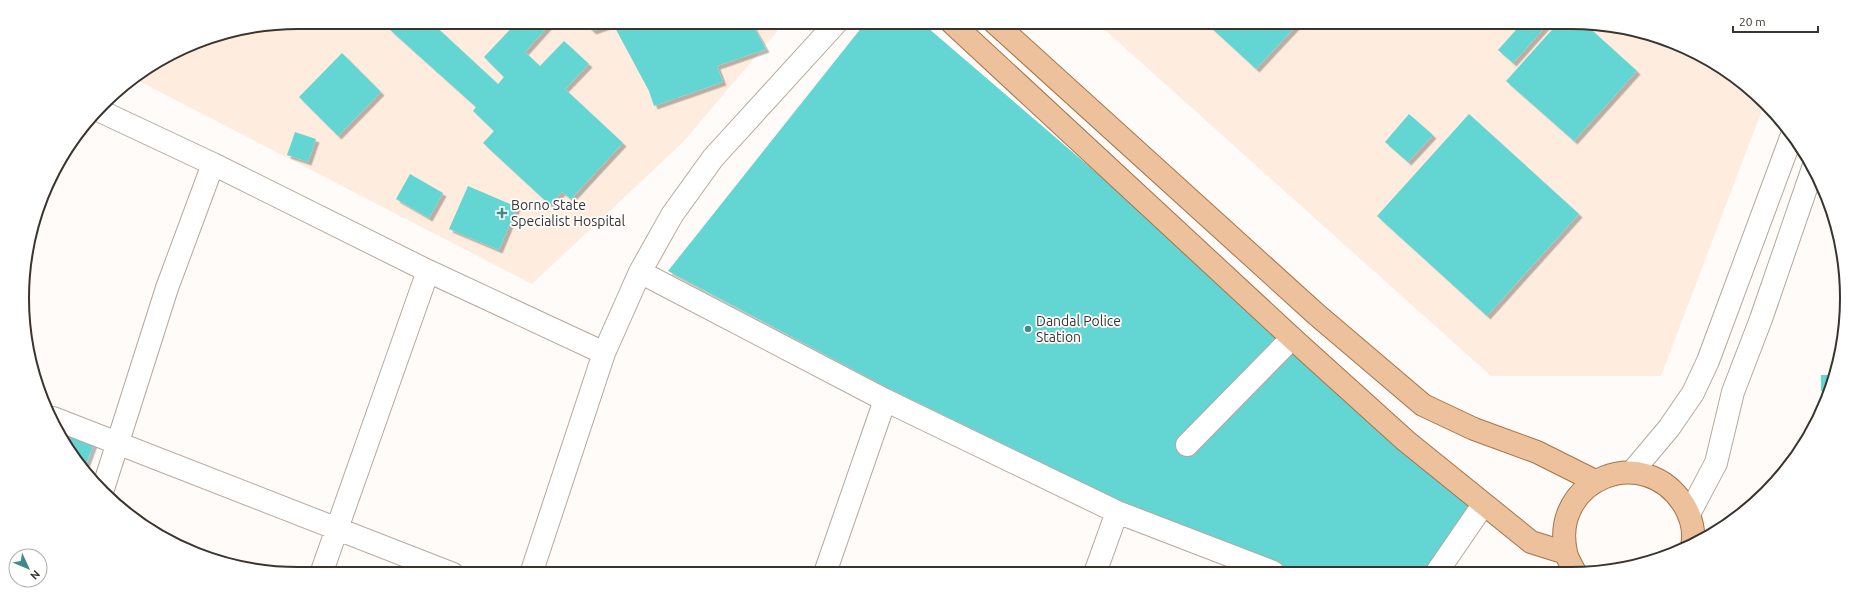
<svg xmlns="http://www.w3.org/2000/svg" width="1869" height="596" viewBox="0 0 1869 596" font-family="Ubuntu,sans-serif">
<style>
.built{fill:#feeddf}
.building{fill:#64d5d3;filter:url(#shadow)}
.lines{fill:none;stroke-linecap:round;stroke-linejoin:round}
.minor-casing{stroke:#b6a89d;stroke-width:24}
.secondary-casing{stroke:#b6a89d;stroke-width:24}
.primary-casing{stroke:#a5744a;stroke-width:24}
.minor{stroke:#fff;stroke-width:22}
.secondary{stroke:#fff;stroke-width:22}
.primary{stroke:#ecc19b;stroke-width:22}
.poi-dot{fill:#428a89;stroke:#fff;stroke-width:1.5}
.labels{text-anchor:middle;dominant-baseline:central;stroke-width:3.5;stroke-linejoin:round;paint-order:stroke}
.poi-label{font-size:14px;fill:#3a342f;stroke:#fff;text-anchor:start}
.rim{fill:none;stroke:#3a342f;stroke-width:2}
</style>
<defs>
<filter id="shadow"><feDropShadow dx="3.5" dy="3.5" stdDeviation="0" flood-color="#0004"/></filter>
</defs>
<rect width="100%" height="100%" fill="#fefbf8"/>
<path class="built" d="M 298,22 L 785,22 L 683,142 L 532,284 L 135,79 L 193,43 L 244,27 Z
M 1096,22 L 1571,22 L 1625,27 L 1677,43 L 1725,69 L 1765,102 L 1661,376 L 1491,376 Z"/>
<path class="building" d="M 396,22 L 431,22 L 498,84 L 504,77 L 484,57 L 517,22 L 524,22 L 529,26 L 533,22 L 552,22 L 525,52 L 540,66 L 564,41 L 589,64 L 565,89 L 623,143 L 571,199 L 562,192 L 550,205 L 483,143 L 494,131 L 473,111 L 476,107 L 389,29 Z
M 583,22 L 751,22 L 766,49 L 717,66 L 723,82 L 654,106 L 649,91 L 613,24 L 593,31 Z
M 866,22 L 921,22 L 1483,505 L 1437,572 L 1277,572 L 1118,500 L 886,387 L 668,271 Z
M 1205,22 L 1298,22 L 1299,23 L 1256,69 Z
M 1523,22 L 1541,22 L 1546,26 L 1513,63 L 1498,50 Z
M 1559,22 L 1584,23 L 1637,71 L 1574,141 L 1506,81 Z
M 342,53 L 381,92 L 338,136 L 299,97 Z
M 1409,114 L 1433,135 L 1408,162 L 1385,142 Z
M 1469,114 L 1579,214 L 1487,316 L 1377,216 Z
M 295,132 L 316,139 L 308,162 L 287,155 Z
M 410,174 L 443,193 L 429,218 L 396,199 Z
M 468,186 L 517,207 L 499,250 L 449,229 Z
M 1821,375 L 1833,375 L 1827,391 L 1821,391 Z
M 59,431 L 94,443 L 84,470 L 69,452 Z"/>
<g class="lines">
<g class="minor-casing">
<path id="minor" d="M 98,110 L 213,164 L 428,271 L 604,353
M 640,272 L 885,400 L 1117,512 L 1273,572
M 53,418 L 453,574
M 1187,445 L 1292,338
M 102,492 L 167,288 L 213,164
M 1437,572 L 1483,505
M 825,573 L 885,400
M 1095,573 L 1117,512
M 321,574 L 428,271
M 531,574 L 604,353 L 640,272 L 672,215 L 713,158 L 837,22"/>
</g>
<g class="secondary-casing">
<path id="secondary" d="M 1632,472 L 1669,428 L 1693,393 L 1708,361 L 1792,135
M 1689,514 L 1716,463 L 1733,392 L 1761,319 L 1813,168"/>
</g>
<g class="primary-casing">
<path id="primary" d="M 951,22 L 1292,338 L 1406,441 L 1531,542 L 1566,553
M 994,22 L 1316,314 L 1423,405 L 1474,429 L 1537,452 L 1595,481
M 1575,572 C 1572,566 1567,559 1566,552 C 1550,480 1644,441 1684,505 C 1691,517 1695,532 1692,546"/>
</g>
<use href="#minor" class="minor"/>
<use href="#secondary" class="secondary"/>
<use href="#primary" class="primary"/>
</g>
<g class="poi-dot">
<path d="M500 207h4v4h4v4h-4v4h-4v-4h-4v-4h4z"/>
<circle cx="1028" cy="329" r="4"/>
</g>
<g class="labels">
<g class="poi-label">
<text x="511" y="205">Borno State<tspan x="511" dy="16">Specialist Hospital</tspan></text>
<text x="1036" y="321">Dandal Police<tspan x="1036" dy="16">Station</tspan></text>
</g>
</g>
<path d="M0 0H1869V596H0ZM298 29H1571A269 269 0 0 1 1840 298V298A269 269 0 0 1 1571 567H298A269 269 0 0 1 29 298V298A269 269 0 0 1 298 29Z" fill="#fff" fill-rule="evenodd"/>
<path class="rim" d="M298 29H1571A269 269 0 0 1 1840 298V298A269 269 0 0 1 1571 567H298A269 269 0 0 1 29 298V298A269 269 0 0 1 298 29Z"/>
<g transform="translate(28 568) rotate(134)"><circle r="19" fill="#ffffff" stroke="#b0aeac"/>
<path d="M0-3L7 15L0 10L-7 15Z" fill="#428a89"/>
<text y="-6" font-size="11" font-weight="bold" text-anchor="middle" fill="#3a342f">N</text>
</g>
<path d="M1733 26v6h85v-6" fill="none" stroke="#3a342f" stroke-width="2"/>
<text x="1739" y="26" font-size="12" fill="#3a342f" stroke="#ffffff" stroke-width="3" paint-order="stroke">20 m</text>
</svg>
